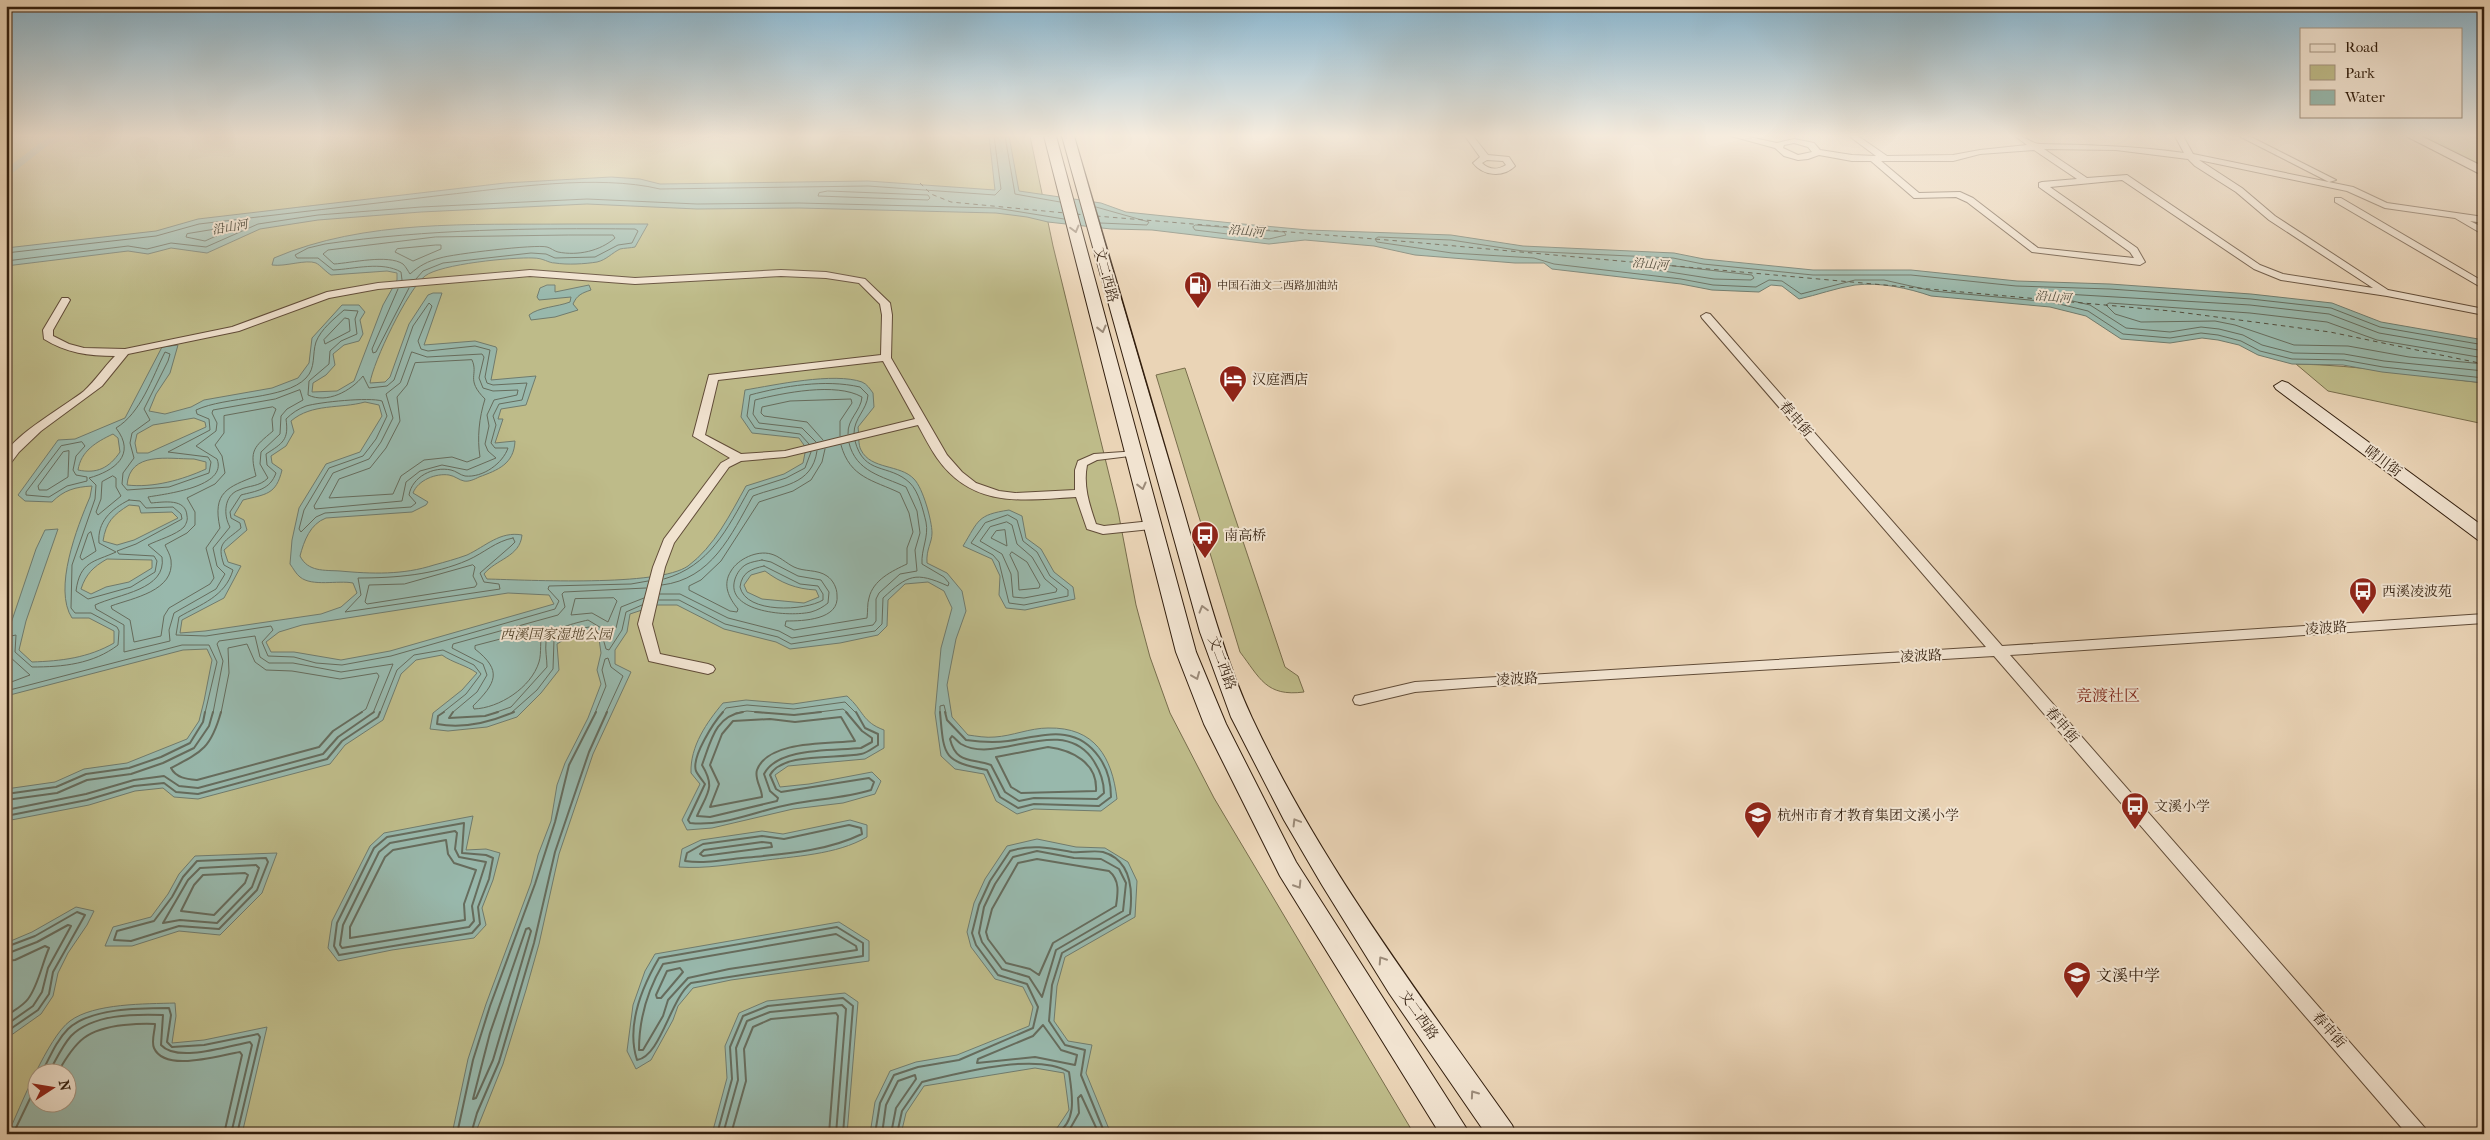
<svg xmlns="http://www.w3.org/2000/svg" width="2490" height="1140" viewBox="0 0 2490 1140" font-family="'IM FELL French Canon','Noto Serif SC',serif">
<style>
.green{fill:#bebb89;stroke:#786d4c;fill-rule:evenodd}
.water{fill:#98b8ac;stroke:#707b6d;fill-rule:evenodd}
.lines{fill:none;stroke-linecap:round;stroke-linejoin:round}
.shore-far1{stroke:#666c5d;stroke-width:1}
.shore{stroke:#666c5d;stroke-width:2}
.canal{fill:#98b8ac;fill-rule:evenodd}
.ferry{stroke:#514d3d;stroke-width:1;stroke-dasharray:4.5 4;stroke-linecap:butt}
.highway-tunnel{stroke:#c5b094;stroke-width:18;stroke-dasharray:18 9;stroke-linecap:butt}
.street-casing{stroke:#614c38;stroke-width:2}
.secondary-casing{stroke:#331f0e;stroke-width:2}
.street{fill:#f1e3d0;fill-rule:evenodd}
.secondary{fill:#f1e3d0;fill-rule:evenodd}
.oneway{stroke:#9c8b79}
.labels{text-anchor:middle;dominant-baseline:central;stroke-width:4;stroke-linejoin:round;paint-order:stroke}
.far-poi-label{font-size:11px;fill:#331f0e;stroke:#f1e3d0;text-anchor:start}
.far-water-label{font-size:12px;font-style:italic;fill:#514d3d;stroke:#f1e3d0}
.street-label{font-size:14px;fill:#331f0e;stroke:#f1e3d0}
.poi-label{font-size:14px;fill:#331f0e;stroke:#f1e3d0;text-anchor:start}
.park-label{font-size:14px;font-style:italic;fill:#56462d;stroke:#f1e3d0}
.quarter-label{font-size:16px;fill:#7a1f14;stroke:#f1e3d0}
.near-poi-label{font-size:16px;fill:#331f0e;stroke:#f1e3d0;text-anchor:start}
</style>
<rect width="100%" height="100%" fill="#ead4b6"/>
<filter id="stains"><feTurbulence type="fractalNoise" baseFrequency=".004" numOctaves="4"/><feColorMatrix values="0 0 0 0 .2 0 0 0 0 .09 0 0 0 0 .02 0 0 0 .5 -.17"/></filter>
<radialGradient id="worn" r=".72"><stop offset=".6" stop-color="#630" stop-opacity="0"/><stop offset="1" stop-color="#630" stop-opacity=".3"/></radialGradient>
<path class="green" d="M 6,136 L 1030,136 L 1053,246 L 1118,511 L 1136,605 L 1150,657 L 1170,713 L 1214,798 L 1414,1134 L 6,1134 ZM 38,1072 L 68,1072 L 68,1102 L 38,1102 Z
M 2418,136 L 2472,136 L 2484,141 L 2484,169 Z
M 2296,364 C 2359,365 2421,376 2484,383 L 2484,424 L 2328,391 Z
M 1185,368 L 1285,667 L 1298,676 L 1304,692 C 1266,697 1260,678 1240,652 L 1156,375 Z"/>
<path class="water" d="M 989,136 L 1009,136 L 1019,191 L 1101,203 L 1126,212 L 1232,223 L 1308,230 L 1451,235 L 1523,246 L 1674,253 L 1704,259 L 1813,270 L 1911,270 L 2017,281 L 2110,284 L 2251,294 L 2332,303 L 2381,322 L 2484,340 L 2484,383 L 2382,372 L 2343,365 L 2292,364 L 2258,355 L 2239,345 L 2218,340 L 2202,338 L 2170,343 L 2121,339 L 2086,316 L 2050,307 L 1931,296 C 1908,288 1880,282 1855,285 C 1836,288 1817,295 1799,299 L 1782,286 L 1771,285 L 1759,292 L 1712,290 L 1681,284 L 1552,269 L 1544,263 L 1515,263 L 1415,255 L 1374,246 L 1305,240 L 1269,244 L 1152,230 L 1111,229 L 1048,222 L 1027,217 L 996,213 L 799,208 L 697,209 L 587,204 L 421,212 L 318,220 L 260,229 L 207,253 L 171,248 L 148,254 L 128,251 L 6,266 L 6,248 L 156,231 L 198,219 L 505,183 L 611,177 L 640,179 L 660,184 L 868,181 L 995,190 Z
M 569,224 L 648,224 L 635,247 C 631,248 624,248 620,249 C 612,253 606,260 597,262 C 585,264 567,265 555,263 C 548,263 544,258 533,258 C 513,257 440,264 425,276 C 408,289 373,362 370,383 L 385,382 L 390,377 L 409,324 L 428,295 L 433,293 L 442,293 L 424,345 L 475,341 L 496,347 L 497,349 L 491,380 L 536,376 L 526,405 L 501,409 L 498,419 L 503,419 L 495,443 L 515,441 C 514,464 498,470 479,477 C 475,479 469,482 464,481 C 459,480 455,476 449,475 C 436,473 418,480 413,493 L 428,502 L 426,505 L 412,512 L 326,518 C 310,524 304,541 300,556 C 308,572 324,570 340,571 C 372,574 403,575 434,565 C 445,562 456,559 467,555 C 486,546 500,531 522,535 C 520,557 496,559 484,574 L 487,579 C 528,580 658,587 688,566 C 714,547 731,513 746,486 L 784,474 L 803,463 L 806,448 L 799,438 L 752,433 L 741,417 L 745,390 C 775,385 834,372 862,382 C 867,384 870,389 873,393 L 874,407 L 858,427 C 859,434 858,445 861,450 C 871,470 900,464 914,479 C 923,488 932,521 932,533 C 932,543 926,549 927,563 L 947,573 L 962,591 L 966,611 L 956,639 L 947,685 L 952,717 L 968,735 C 976,736 986,738 995,737 C 1012,736 1030,728 1048,728 C 1095,727 1112,757 1117,799 L 1101,811 L 1034,809 L 1017,814 L 996,801 L 984,774 L 955,769 L 941,756 L 935,713 L 941,648 L 952,608 L 944,591 L 928,582 L 905,584 L 888,600 L 887,626 L 878,635 L 840,643 L 790,649 L 776,642 L 724,629 L 677,605 L 657,605 L 630,614 L 627,632 L 615,650 L 615,664 L 631,672 L 593,754 L 559,854 L 539,944 L 526,990 L 503,1064 L 475,1134 L 452,1134 L 468,1059 L 486,1004 L 531,883 L 538,855 L 551,821 L 557,785 L 565,763 L 588,718 L 601,684 L 597,670 L 601,653 L 599,639 L 588,632 L 570,636 L 557,644 L 559,670 L 541,693 L 517,717 L 487,727 L 448,731 L 430,729 L 433,713 L 462,690 L 477,673 C 466,665 453,663 442,655 L 416,660 L 401,674 L 383,720 L 345,745 L 330,764 L 198,799 L 174,797 L 163,788 L 135,791 L 89,805 L 6,821 L 6,789 L 55,782 L 84,769 L 127,763 L 187,739 L 199,721 L 204,701 L 212,660 L 207,649 L 183,650 L 6,696 L 6,638 L 36,549 L 45,530 L 58,529 L 26,621 L 19,650 L 32,662 C 61,661 88,658 114,643 L 114,631 L 89,618 L 72,618 C 53,589 77,527 90,497 L 92,486 C 75,487 64,490 52,502 L 25,501 L 18,495 L 58,440 L 75,439 L 125,418 L 162,347 L 178,345 L 170,373 L 156,394 L 149,411 L 165,414 L 191,407 L 204,400 L 272,388 L 298,378 L 309,363 L 312,338 L 342,305 L 359,305 L 365,312 L 360,320 L 363,334 L 359,341 L 344,345 L 333,354 L 335,365 L 326,375 L 313,383 L 312,392 L 337,391 L 354,381 L 383,305 L 397,280 L 397,273 L 387,271 L 331,275 C 326,272 320,265 316,263 C 306,259 285,267 272,265 L 274,258 C 365,219 471,225 569,224 ZM 365,402 L 379,405 L 382,416 L 360,452 L 326,464 L 299,508 L 292,540 L 290,564 C 293,568 296,574 300,577 C 312,587 338,580 353,583 L 357,593 L 341,607 L 321,614 L 205,631 L 180,633 L 182,620 L 224,598 L 241,566 L 228,562 L 224,550 L 247,530 L 244,520 L 234,515 L 243,500 C 266,494 276,495 282,470 L 272,463 L 271,456 L 286,446 L 294,432 L 291,421 C 312,403 340,409 365,402 ZM 194,418 L 205,422 L 206,427 L 148,453 L 137,453 L 135,443 L 137,434 L 153,425 ZM 113,434 L 118,438 L 120,452 C 109,468 97,474 78,470 C 81,451 96,442 113,434 ZM 194,459 L 206,462 L 206,469 C 182,480 153,488 127,485 C 130,451 168,459 194,459 ZM 129,505 L 139,506 L 141,513 L 172,512 L 178,518 L 134,540 L 117,545 L 103,541 C 106,522 113,515 129,505 ZM 107,559 L 152,560 L 152,568 L 129,582 L 106,587 L 91,594 L 81,589 C 86,574 93,567 107,559 ZM 765,571 C 781,583 796,589 816,590 L 819,597 L 804,603 L 762,599 L 747,592 L 744,585 L 751,575 ZM 508,593 L 549,595 L 554,604 L 390,651 L 341,660 L 294,652 L 271,652 L 266,642 L 279,632 L 302,625 Z
M 547,285 L 555,285 L 555,292 L 589,285 L 591,290 C 582,293 577,295 573,304 L 578,310 L 555,317 L 531,320 L 529,315 C 539,307 557,307 570,302 L 571,297 L 539,300 L 537,297 L 540,288 Z
M 1009,510 L 1022,516 L 1026,538 L 1041,549 L 1054,572 L 1073,587 L 1075,599 L 1025,610 L 1006,608 L 999,595 L 1000,576 L 992,559 L 963,546 C 979,520 977,515 1009,510 Z
M 847,696 C 864,711 862,722 884,730 L 884,748 L 865,759 L 788,766 L 775,775 L 780,787 L 809,784 L 872,772 L 881,781 L 875,794 L 843,803 L 793,809 L 712,828 L 687,830 L 682,820 L 700,784 L 691,773 C 690,746 707,722 723,703 L 746,700 L 793,704 Z
M 473,816 L 466,850 L 486,849 L 500,853 L 493,880 L 482,908 L 486,925 L 474,938 L 392,950 L 338,961 L 328,948 L 332,921 L 370,846 L 384,833 Z
M 850,820 L 867,825 L 867,837 C 836,855 795,856 759,861 C 732,864 706,869 679,867 L 682,849 L 701,840 L 762,831 L 783,834 Z
M 1037,839 L 1076,847 L 1105,848 L 1128,862 L 1137,881 L 1135,917 L 1065,957 L 1057,986 L 1054,1021 L 1068,1041 L 1092,1045 L 1086,1073 L 1111,1134 L 1031,1134 L 1057,1128 L 1069,1110 L 1064,1073 L 1035,1068 L 924,1086 L 906,1113 L 901,1134 L 870,1134 L 875,1102 L 890,1071 L 916,1062 L 957,1055 L 1029,1026 L 1033,1007 L 1023,987 L 995,979 L 971,947 L 967,932 L 974,903 L 985,879 L 1007,846 Z
M 277,853 L 262,893 L 220,935 L 179,931 L 132,946 L 105,946 L 113,927 L 151,917 L 168,894 L 179,874 L 195,856 Z
M 76,907 L 94,911 L 87,925 L 68,953 L 58,973 L 53,996 L 41,1014 L 10,1036 L 6,1036 L 6,943 L 32,932 Z
M 839,922 L 869,941 L 869,961 L 731,980 L 693,988 L 678,1006 L 673,1020 L 651,1060 L 636,1069 L 627,1051 L 633,1005 L 645,971 L 655,954 Z
M 845,993 L 858,1002 L 847,1134 L 712,1134 L 727,1078 L 725,1046 L 739,1013 L 767,1001 Z
M 175,1003 L 176,1016 L 172,1043 L 204,1040 L 267,1027 L 242,1134 L 8,1134 C 20,1107 48,1037 70,1021 C 94,1003 146,1004 175,1003 ZM 38,1072 L 68,1072 L 68,1102 L 38,1102 Z"/>
<g class="lines">
<path class="shore-far1" d="M 1005,136 L 1015,194 L 1060,202
M 828,191 L 928,195 L 930,198 L 928,200 L 818,196 L 819,193 Z
M 1096,207 L 1149,222 L 1147,225 L 1100,223
M 1196,225 L 1284,232 L 1286,235 L 1269,239 L 1195,230 L 1193,227 Z
M 224,228 L 225,232 L 205,241 L 186,237 L 187,234 Z
M 569,235 L 613,235 L 615,238 C 600,251 578,256 558,252 C 554,251 551,248 547,247 C 536,244 453,254 440,258 C 428,261 419,266 410,274 C 408,271 406,267 403,264 C 388,254 351,263 334,264 L 323,254 L 328,250 L 435,237 Z
M 436,245 L 441,245 L 441,249 L 413,261 L 395,252 L 397,249 Z
M 6,253 L 156,236 L 199,224 C 281,214 363,205 444,195 C 509,188 597,174 660,189 L 868,186 L 995,195 L 1001,189 L 994,136
M 6,261 L 128,246 L 147,249 L 171,243 L 206,247 L 258,224 L 318,215 L 421,207 L 587,199 L 697,204 L 799,203 L 996,208 L 1064,219
M 1639,262 L 1752,275 L 1754,278 L 1751,280 L 1714,279 L 1638,267 Z
M 402,280 L 401,272 C 382,261 354,269 333,270 L 318,258 L 297,258 L 295,255 L 308,248 L 325,244 C 428,229 531,228 635,229 L 638,231 L 632,243 L 618,245 L 595,257 L 555,258 L 546,254 L 531,253 L 443,263 L 423,271 L 416,279
M 398,289 L 372,349 L 373,353 L 376,352 L 409,288
M 345,318 L 349,319 L 350,331 L 325,344 L 324,340 Z
M 2484,345 L 2380,327 L 2331,308 L 2251,299 L 2110,289 L 2016,286 L 1911,275 L 1813,275 L 1703,264 L 1673,258 L 1523,251 L 1451,240 L 1378,237 L 1375,239 L 1377,242 L 1452,253 L 1534,258 L 1554,264 L 1681,279 L 1713,285 L 1756,287 L 1769,280 L 1782,281 L 1801,294 L 1855,280 L 1884,280 L 1933,291 L 2051,302 L 2088,311 L 2123,334 L 2170,338 L 2201,333 L 2218,335 L 2241,341 L 2260,351 L 2292,359 L 2344,360 L 2383,367 L 2484,378
M 2484,351 L 2379,333 L 2329,314 L 2250,305 L 2065,294 L 2063,296 L 2064,299 L 2090,305 L 2126,328 L 2170,332 L 2201,327 L 2219,329 L 2243,335 L 2262,345 L 2293,353 L 2344,354 L 2384,361 L 2484,371
M 412,352 L 427,357 L 482,354 L 484,357 L 479,378 L 483,388 L 493,391 L 518,390 L 517,395 L 494,400 L 487,415 L 489,426 L 485,444 L 488,451 L 496,458 L 467,470 L 442,465 L 420,471 L 406,482 L 402,501 L 315,509 L 314,506 L 333,473 L 369,459 L 381,442 L 393,418 L 386,394 L 400,383 Z
M 2484,358 L 2377,340 L 2327,322 L 2250,313 L 2109,303 L 2106,305 L 2115,314 L 2141,322 L 2215,321 L 2235,325 L 2294,345 L 2348,346 L 2409,357 L 2484,364
M 472,360 C 479,375 465,379 485,399 C 479,418 477,438 480,457 L 467,462 L 452,457 L 424,460 L 401,476 L 393,494 L 329,498 L 339,479 L 370,468 L 386,448 L 400,421 L 397,397 L 407,385 L 415,363 Z
M 300,390 L 303,400 L 287,409 L 281,416 L 280,434 L 261,452 L 260,464 L 268,478 C 259,487 250,485 239,490 C 224,495 223,515 230,527 L 213,548 L 217,566 L 225,574 L 216,589 L 174,613 L 169,630 L 170,641 L 124,652 L 124,625 L 96,609 L 95,605 C 118,594 167,590 162,557 L 148,545 C 158,540 176,535 184,527 C 186,524 188,520 187,516 C 186,498 164,502 151,503 L 148,497 C 165,494 228,487 217,459 L 196,446 L 216,431 L 217,423 L 212,413 L 213,410 L 275,399 Z
M 273,407 L 276,409 L 272,419 L 273,431 C 254,447 249,450 256,476 C 228,487 212,492 220,528 L 206,548 L 214,578 L 210,584 L 169,608 L 164,616 L 161,636 L 134,642 L 130,620 L 112,609 L 111,606 C 133,598 175,591 171,560 C 170,554 167,550 165,545 L 187,533 L 195,525 L 195,512 L 187,498 L 215,484 L 225,473 L 222,456 L 215,445 L 224,433 L 224,416 Z
M 823,440 L 807,422 L 764,416 L 761,413 L 762,407 L 790,401 L 851,399 L 852,403 L 840,421 L 840,436
M 82,442 L 85,446 L 76,456 L 73,470 L 76,475 L 87,477 L 87,481 L 67,486 L 49,497 L 26,495 L 26,492 L 61,446 Z
M 816,442 L 802,428 L 759,423 L 753,414 L 755,400 C 783,393 836,382 862,397 C 861,411 847,419 848,434
M 809,444 L 800,434 L 755,428 L 747,416 L 750,395 C 784,386 825,379 860,387 L 868,395 C 867,410 854,418 854,433
M 825,449 L 822,462 L 811,480 L 793,491 L 759,502 L 721,561 L 701,580 L 689,586 L 689,590 L 730,611 L 737,612 L 738,609 C 729,598 722,585 731,571 C 738,559 757,550 771,554 C 779,556 786,563 794,567 C 804,572 817,569 827,576 C 833,580 837,588 837,595 C 840,620 803,621 786,621 L 785,626 L 794,630 L 867,618 C 868,611 867,604 869,598 C 873,580 892,571 907,564 L 907,548 L 913,532 L 909,513 L 900,493 C 873,480 850,478 841,445
M 69,451 L 68,477 L 47,490 L 39,490 L 38,486 L 63,452 Z
M 113,476 L 116,478 L 116,487 L 121,496 L 98,515 L 96,512 L 101,499 L 102,482 Z
M 129,500 L 140,501 L 146,508 L 173,507 L 181,514 L 182,519 L 136,544 L 117,551 L 119,554 L 154,556 L 157,561 L 155,572 L 131,587 L 88,599 L 76,591 C 80,561 94,562 116,552 L 99,543 C 97,522 111,509 129,500 Z
M 1008,515 L 1017,520 L 1023,541 L 1037,552 L 1050,576 L 1068,590 L 1068,596 L 1024,605 L 1009,603 L 999,562 L 993,555 L 971,543 L 985,523 Z
M 1007,522 L 1012,525 L 1017,544 L 1032,557 L 1045,579 L 1057,589 L 1056,592 L 1024,598 L 1013,597 L 1011,574 L 1002,554 L 980,541 L 990,527 Z
M 1005,530 L 1007,546 L 991,538 L 996,531 Z
M 91,532 L 96,551 L 82,560 L 80,557 L 88,534 Z
M 513,538 L 515,542 L 511,546 L 480,573 L 484,582 L 499,584 L 500,589 L 345,612 L 361,595 L 358,578 C 395,578 434,575 468,560 C 484,553 496,541 513,538 Z
M 1012,552 L 1027,562 L 1040,585 L 1039,588 L 1019,590 L 1018,572 L 1010,555 Z
M 762,560 L 771,562 L 798,576 L 821,580 L 829,592 L 828,603 C 823,607 818,610 811,612 C 791,617 724,613 735,579 C 737,573 741,567 747,564 C 751,562 757,561 762,560 Z
M 473,565 L 475,567 L 473,576 L 477,584 L 475,587 L 367,604 L 365,602 L 369,585 L 404,584 Z
M 764,566 L 800,584 L 818,586 L 823,594 L 823,600 C 805,611 746,614 740,587 C 742,572 751,569 764,566 Z
M 664,579 C 710,566 727,529 749,490 L 786,478 L 805,468 L 811,452
M 662,585 C 712,579 731,535 753,496 C 781,485 812,486 817,451
M 660,594 L 680,594 L 728,618 L 779,631 L 792,638 L 873,625 L 876,621 L 876,599 L 879,593 L 900,574 L 917,571 L 915,550 L 920,533 L 917,511 L 906,487 C 882,476 856,472 849,443
M 614,598 L 617,601 L 608,622 L 592,613 L 571,615 L 575,599 Z
M 659,600 L 679,600 L 725,624 L 778,637 L 791,644 L 875,631 L 882,624 L 883,598 C 908,575 915,571 948,586 L 949,583 L 944,577 L 922,564 C 921,549 929,537 926,522 C 923,510 919,492 910,483 C 889,463 864,476 855,441
M 540,629 L 543,631 C 539,641 542,652 539,662 C 531,688 499,708 474,709 L 473,706 C 496,683 503,671 475,649 L 475,646 Z
M 6,637 L 16,635 L 15,652 L 32,667 C 63,667 93,664 118,645 L 119,631 L 117,627 L 91,613 L 75,613 L 71,608 L 72,565 L 95,499 L 96,485 L 89,478 C 114,471 137,455 116,428 C 141,413 152,378 165,352 L 170,354 L 168,361 L 144,409 L 150,420 L 132,433 L 130,443 L 134,458 L 123,473 L 122,484 L 127,490 L 169,487 L 209,473 L 211,462 L 208,457 L 168,452 L 210,430 L 209,419 L 197,414 L 196,410 C 226,396 285,400 306,378 C 316,368 312,354 316,342 C 321,329 334,319 344,310 L 358,311 L 355,319 L 357,334 L 341,341 L 330,351 L 329,364 L 309,381 L 308,395 C 327,404 351,391 363,376 L 369,388 L 387,386 L 394,380 L 413,326 L 429,303 L 432,306 L 418,341 L 421,349 L 428,351 L 475,346 L 490,350 L 485,377 L 487,383 L 493,385 L 527,383 L 522,400 L 499,404 L 493,416 L 496,425 L 491,443 L 495,448 L 508,448 C 503,463 483,478 465,476 C 460,475 456,471 451,470 C 433,466 412,477 409,495 L 416,503 L 411,507 L 325,513 L 316,517 L 301,532 L 299,529 L 304,510 L 329,468 L 363,456 L 376,439 L 387,416 L 382,401 C 369,397 320,402 306,406 C 298,409 292,413 286,419 C 289,440 283,443 266,454 L 267,465 L 276,473 C 270,490 256,491 241,495 L 230,512 L 231,518 L 240,523 L 241,528 C 225,542 216,542 224,565 L 233,570 C 225,597 201,604 179,617 L 176,635 L 206,636 L 271,626 L 273,630 L 262,642 L 268,656 L 294,657 L 316,663 L 342,665 L 391,656 L 555,609 L 559,601 L 548,589 L 549,586 L 631,584 L 648,581
M 6,644 L 10,657 L 30,675 L 6,684
M 6,691 L 182,645 L 209,645 L 217,662 L 205,713
M 213,713 L 223,661 L 217,644 L 219,641 L 255,636 L 260,657 L 269,663 L 293,663 L 341,672 L 393,664 L 373,713
M 221,713 L 229,673 L 228,648 L 247,644 L 255,662 L 266,670 L 292,671 L 340,679 L 377,673 L 379,676 L 366,709 L 360,713
M 380,713 L 397,670 L 414,655 L 443,650 L 474,665 L 481,674 L 466,694 L 442,713
M 452,713 L 477,692 L 487,675 L 483,664 L 452,648 L 453,644 L 558,615 L 565,607 L 562,594 L 564,592 L 646,588
M 494,713 L 511,707 L 547,667 C 547,659 545,650 546,642 C 550,628 576,623 588,620 L 611,634 L 616,628 L 621,607 L 644,598
M 511,713 L 537,690 L 553,669 L 554,640 L 568,631 L 589,627 L 602,635 L 606,649 L 609,650 L 622,630 L 626,612 L 642,605
M 595,713 L 606,686 L 602,670 L 605,659 L 608,658 L 611,667 L 623,676 L 606,713
M 722,713 L 726,708 L 747,705 L 794,709 L 845,702 L 856,713
M 736,713 L 747,711 L 769,713
M 811,713 L 843,709 L 848,713
M 940,713 L 940,706 L 944,705 L 946,713"/>
<path class="shore" d="M 221,712 C 211,748 202,752 171,768 C 176,778 187,779 197,780 L 319,747 L 333,731 L 362,712
M 444,712 L 438,716 L 437,724 C 463,729 491,722 514,712
M 453,712 L 449,718 L 485,716 L 498,712
M 723,712 C 714,722 691,757 696,771 C 698,775 702,780 705,784 L 688,820 L 690,823 C 725,827 758,810 792,804 C 818,799 845,798 871,790 L 874,782 L 869,778 L 781,792 L 776,789 L 770,775 C 782,752 838,759 861,754 C 867,753 873,748 878,745 L 878,734 L 865,728 L 856,712
M 743,712 C 715,716 711,741 702,765 C 716,788 707,793 697,816 L 710,817 L 777,801 L 778,798 L 770,791 L 764,774 C 778,747 833,751 861,748 L 872,742 L 872,738 L 862,731 L 846,712
M 755,712 L 794,715 L 821,712
M 940,712 C 944,756 942,761 987,770 L 1000,797 L 1018,808 L 1034,804 L 1099,806 L 1111,797 C 1111,783 1107,768 1099,757 C 1075,723 1043,736 1008,741 C 994,743 980,742 966,740 L 947,720 L 945,712
M 841,717 L 855,741 C 829,744 768,740 757,770 C 754,779 762,788 762,797 L 710,807 L 719,784 L 710,765 L 722,734 L 733,721 L 770,719 L 795,722 Z
M 952,736 C 955,738 958,742 961,744 C 997,765 1058,715 1091,757 C 1099,768 1104,779 1104,793 L 1097,799 L 1034,798 L 1019,801 L 1005,792 L 991,765 C 971,758 956,764 950,739 Z
M 1048,747 C 1072,750 1098,763 1096,791 L 1021,793 L 1011,787 L 996,757 Z
M 6,794 L 56,787 L 86,774 L 129,768 L 161,757 L 190,743 L 203,722 L 205,712
M 6,800 L 57,793 L 87,780 L 131,774 L 163,763 L 194,748 L 209,726 L 213,712
M 6,810 L 86,794 L 134,780 L 164,776 L 179,786 L 198,788 L 323,754 L 338,737 L 374,712
M 6,816 L 87,800 L 134,786 L 164,783 L 176,792 L 198,794 L 327,759 L 342,741 L 378,717 L 380,712
M 464,823 L 462,853 L 486,855 L 493,858 L 489,879 L 478,907 L 480,924 L 472,933 L 339,955 L 334,946 L 337,923 L 374,848 L 387,837 Z
M 849,825 L 861,828 L 862,834 C 825,852 783,854 742,858 C 723,860 704,864 685,861 L 687,853 L 703,844 L 762,836 L 784,839 Z
M 455,831 L 457,833 L 455,849 L 459,857 L 486,862 L 472,906 L 474,921 L 469,927 L 342,948 L 340,945 L 343,925 L 379,852 L 390,843 Z
M 446,840 L 448,854 L 454,863 L 476,870 L 464,904 L 465,920 L 350,938 L 350,927 L 385,857 L 393,850 Z
M 762,842 L 771,843 L 772,847 L 703,856 L 700,854 L 704,850 Z
M 1037,851 L 1074,858 L 1101,859 L 1119,869 L 1126,883 L 1123,911 L 1056,950 L 1042,997 L 1029,977 L 1002,969 L 982,942 L 979,933 L 984,907 L 995,884 L 1013,857 Z
M 266,858 L 268,862 L 257,890 L 219,929 L 179,926 L 131,941 L 114,940 L 117,931 L 154,921 L 172,897 L 183,877 L 197,861 Z
M 1037,859 L 1109,871 C 1120,880 1118,893 1116,906 L 1053,943 L 1039,975 L 1030,969 L 1006,963 L 988,939 L 986,932 L 992,909 L 1018,863 Z
M 256,865 L 259,868 L 252,887 L 217,923 L 180,920 L 163,923 L 188,880 L 200,868 Z
M 245,873 L 248,875 L 245,883 L 214,915 L 181,911 L 194,885 L 203,875 Z
M 837,927 L 863,943 L 863,956 L 691,983 C 670,999 661,1056 637,1060 C 626,1026 642,987 659,958 Z
M 529,928 L 531,931 L 493,1060 L 476,1098 L 473,1099 L 490,1033 L 526,929 Z
M 836,934 L 856,946 L 857,950 L 729,969 L 688,978 L 668,1000 L 663,1016 L 643,1050 L 639,1050 C 639,1019 647,991 663,964 Z
M 6,947 L 35,936 L 77,912 L 85,915 L 53,972 L 49,994 L 38,1010 L 6,1032
M 6,954 L 37,942 L 68,925 L 71,926 L 48,968 L 42,992 L 33,1006 L 6,1025
M 6,961 L 15,960 L 45,946 L 49,948 C 42,964 38,986 28,999 C 23,1006 13,1011 6,1016
M 680,968 L 683,972 L 661,998 L 657,998 L 656,995 L 667,971 Z
M 1043,1025 L 1061,1050 L 1077,1055 L 1075,1065 L 1035,1057 L 977,1063 L 978,1059 L 1033,1036 Z
M 42,1072 C 50,1057 56,1041 68,1029 C 90,1008 140,1008 169,1008 L 171,1015 L 167,1042 L 172,1047 L 204,1045 L 258,1034 L 260,1037 L 237,1134
M 49,1072 C 56,1060 62,1046 71,1036 C 93,1014 134,1014 163,1015 L 161,1045 C 177,1063 228,1046 250,1042 L 252,1045 L 231,1134
M 58,1072 C 76,1040 87,1029 124,1025 C 134,1024 144,1023 155,1024 C 155,1031 151,1041 154,1048 C 165,1073 220,1055 240,1052 L 242,1055 L 224,1134
M 13,1134 L 38,1082
M 457,1134 L 473,1060 L 490,1006 L 535,884 L 555,822 L 569,765 L 596,712
M 471,1134 L 477,1113 L 499,1062 L 534,943 L 555,852 L 589,752 L 607,712
M 717,1134 L 732,1079 L 730,1047 L 743,1016 L 768,1006 L 843,998 L 853,1006 L 843,1134
M 723,1134 L 738,1080 L 736,1048 L 747,1021 L 770,1012 L 842,1005 L 846,1009 L 836,1134
M 731,1134 L 746,1081 L 744,1049 L 753,1027 L 771,1019 L 836,1013 L 838,1016 L 829,1134
M 875,1134 L 880,1103 L 894,1075 L 918,1067 L 959,1060 L 1033,1028 L 1038,1007 L 1027,984 L 998,975 L 976,945 L 972,933 L 979,905 L 990,881 L 1010,851 C 1032,844 1050,848 1072,852 C 1082,853 1093,850 1103,852 C 1131,860 1133,890 1130,914 L 1062,953 L 1052,985 L 1049,1021 L 1065,1045 L 1085,1050 L 1081,1075 L 1105,1134
M 882,1134 L 886,1105 L 898,1081 L 915,1075 L 916,1079 L 896,1108 L 891,1134
M 897,1134 L 902,1111 L 922,1082 C 959,1073 1036,1052 1069,1072 C 1072,1094 1078,1121 1056,1134
M 1067,1134 L 1079,1113 L 1078,1098 L 1081,1095 L 1099,1134"/>
<path class="canal" d="M 49,136 L 60,136 L 6,178 L 6,169 Z"/>
<path class="ferry" d="M 920,183 L 931,194 L 951,202 L 1065,213
M 1076,214 L 1085,215
M 1096,216 L 1411,242 L 2171,311 L 2330,332 L 2484,364"/>
<path class="highway-tunnel" d="M 2452,136 L 2484,152"/>
<g class="street-casing">
<path id="street" d="M 1465,136 L 1473,136 L 1488,155 L 1509,157 L 1515,166 C 1503,178 1483,176 1473,163 L 1480,157 ZM 1487,160 L 1503,161 L 1506,165 C 1498,170 1489,170 1482,163 Z
M 1731,136 L 1744,136 L 1777,143 L 1794,139 L 1814,143 L 1820,150 L 1852,155 L 1876,156 L 1849,136 L 1858,136 L 1887,156 L 1953,155 L 1980,150 L 2027,145 L 2015,136 C 2027,136 2031,144 2040,144 C 2088,145 2136,146 2184,153 L 2175,136 L 2183,136 L 2193,154 L 2353,187 L 2387,203 L 2484,217 L 2484,223 L 2470,221 L 2484,228 L 2484,235 L 2455,218 L 2385,208 L 2347,191 L 2199,160 L 2242,188 L 2275,216 L 2388,290 L 2484,309 L 2484,315 L 2387,296 L 2281,280 L 2254,269 L 2122,180 L 2050,187 L 2137,248 L 2145,262 L 2140,265 L 2032,252 L 1967,202 L 1956,197 L 1914,198 L 1871,161 L 1852,161 L 1819,155 L 1808,159 L 1798,160 L 1784,156 L 1775,148 ZM 1794,143 L 1808,147 L 1812,152 L 1798,155 L 1783,148 L 1784,145 ZM 2044,149 L 2116,150 L 2188,159 L 2195,166 L 2236,192 L 2269,220 L 2373,288 L 2283,274 L 2260,265 L 2127,175 L 2087,178 ZM 2034,150 L 2077,179 L 2042,182 L 2039,183 L 2039,187 L 2130,252 L 2134,258 L 2038,248 L 1973,198 L 1960,192 L 1919,193 L 1881,161 L 1953,161 L 1980,154 Z
M 2239,136 L 2249,136 L 2336,180 L 2329,182 Z
M 2335,198 L 2341,198 L 2484,282 L 2484,289 L 2335,202 Z
M 530,270 L 635,278 L 781,270 L 826,272 L 865,279 L 890,303 L 892,315 L 891,358 L 947,455 L 962,472 L 976,483 L 999,491 L 1015,493 L 1075,490 L 1075,470 L 1078,461 L 1094,454 L 1138,451 L 1140,453 L 1138,455 L 1097,460 L 1087,465 C 1083,485 1089,504 1096,524 L 1104,526 L 1151,521 L 1157,525 L 1151,529 L 1103,534 L 1087,529 L 1076,497 C 1022,500 973,509 937,458 C 930,448 924,436 918,425 L 785,457 L 741,461 L 729,467 L 674,543 L 665,567 L 652,624 L 660,654 L 708,664 L 713,666 L 715,669 L 713,672 L 708,674 L 649,661 L 638,624 L 653,567 L 664,539 L 721,463 L 730,458 L 693,436 L 709,375 L 881,355 L 882,315 L 880,304 L 859,283 L 826,278 L 781,276 L 635,284 L 530,276 L 378,289 L 329,298 L 239,331 L 128,354 L 102,386 L 41,431 L 19,452 L 10,464 L 6,465 C 6,462 5,457 6,454 C 12,436 68,404 84,391 C 96,380 104,367 115,356 C 89,356 66,353 44,339 L 43,330 L 62,298 L 68,298 L 70,300 L 53,330 L 53,336 L 69,344 L 84,348 L 125,349 L 232,327 L 327,292 L 378,283 ZM 883,361 L 915,419 L 785,451 L 741,454 L 705,435 L 718,380 Z
M 1706,313 L 1710,314 L 2002,646 L 2484,614 L 2484,623 L 2010,655 L 2425,1128 L 2428,1134 L 2407,1134 L 1994,656 L 1477,687 L 1415,692 L 1360,705 L 1355,704 L 1353,700 L 1355,696 L 1415,682 L 1986,647 L 1702,318 L 1701,316 Z"/>
</g>
<g class="secondary-casing">
<path id="secondary" d="M 1044,136 L 1056,136 L 1196,652 L 1226,724 L 1296,862 L 1470,1134 L 1440,1134 L 1280,876 L 1204,724 L 1176,652 Z
M 1062,136 L 1074,136 C 1109,259 1145,382 1182,505 C 1202,574 1222,653 1252,718 C 1320,863 1419,994 1512,1125 L 1516,1134 L 1486,1134 L 1389,993 L 1322,885 L 1284,820 L 1231,717 L 1200,632 Z
M 2406,136 L 2421,136 L 2484,167 L 2484,176 Z
M 2474,136 L 2484,136 L 2484,142 Z
M 2282,381 L 2288,383 L 2484,527 L 2484,542 L 2478,540 L 2276,389 L 2274,386 Z"/>
</g>
<use href="#street" class="street"/>
<use href="#secondary" class="secondary"/>
</g>
<defs><path id="oneway-chevron" d="M-2-3.5L2.5 0L-2 3.5" fill="none" stroke-width="1.6" stroke-linecap="round" stroke-linejoin="round" transform="scale(1.25)"/></defs>
<g class="oneway">
<use href="#oneway-chevron" transform="translate(1075 229) rotate(75)"/>
<use href="#oneway-chevron" transform="translate(1102 329) rotate(76)"/>
<use href="#oneway-chevron" transform="translate(1142 486) rotate(76)"/>
<use href="#oneway-chevron" transform="translate(1203 609) rotate(-106)"/>
<use href="#oneway-chevron" transform="translate(1196 676) rotate(68)"/>
<use href="#oneway-chevron" transform="translate(1296 822) rotate(-121)"/>
<use href="#oneway-chevron" transform="translate(1298 885) rotate(58)"/>
<use href="#oneway-chevron" transform="translate(1382 960) rotate(-123)"/>
<use href="#oneway-chevron" transform="translate(1474 1094) rotate(-125)"/>
</g>
<linearGradient id="sky" x2="0" y2="1"><stop stop-color="#88b6d0"/><stop offset="0.46" stop-color="#f6ecde"/><stop offset="1" stop-color="#f6ecde" stop-opacity="0"/></linearGradient>
<rect width="2490" height="295" fill="url(#sky)"/>
<defs>
<g id="fuel-pin" transform="scale(1.4375)"><path d="M0 17L-7.5 6A9.5 9.5 0 1 1 7.5 6Z" fill="#8f2418" stroke="#f1e3d0"/><path d="M-5.5-6h7V0h2V4h1.3V-2.5L3-4.5l.8-.8L6-3V5H2.5V1h-1V6h-7ZM-4.2-4.7v3.2H.2V-4.7Z" fill="#fff"/></g>
<g id="hotel-pin" transform="scale(1.4375)"><path d="M0 17L-7.5 6A9.5 9.5 0 1 1 7.5 6Z" fill="#8f2418" stroke="#f1e3d0"/><path d="M-6-4.5h1.5V1H6V5H4.5V3h-9V5H-6ZM-4 0a1.8 1.8 0 1 1 3.6 0ZM.5 0V-2.5h3Q6-2.5 6 0Z" fill="#fff"/></g>
<g id="bus-pin" transform="scale(1.4375)"><path d="M0 17L-7.5 6A9.5 9.5 0 1 1 7.5 6Z" fill="#8f2418" stroke="#f1e3d0"/><path d="M-5-6H5V4H4V6H2V4H-2V6H-4V4H-5ZM-3.5-4V0h7V-4ZM-3.5 1.2v1.5H-2V1.2ZM2 1.2v1.5H3.5V1.2Z" fill="#fff"/></g>
<g id="school-pin" transform="scale(1.4375)"><path d="M0 17L-7.5 6A9.5 9.5 0 1 1 7.5 6Z" fill="#8f2418" stroke="#f1e3d0"/><path d="M0-5L7-2L0 1L-7-2ZM-4 1L0 2.5L4 1V4Q0 6-4 4Z" fill="#fff"/></g>
</defs>
<g fill-rule="evenodd">
<use href="#fuel-pin" x="1198" y="285"/>
<use href="#hotel-pin" x="1233" y="379"/>
<use href="#bus-pin" x="1205" y="535"/>
<use href="#bus-pin" x="2363" y="591"/>
<use href="#bus-pin" x="2135" y="806"/>
<use href="#school-pin" x="1758" y="815"/>
<use href="#school-pin" x="2077" y="975"/>
</g>
<g class="labels">
<g class="far-poi-label">
<text x="1217" y="285">中国石油文二西路加油站</text>
</g>
<g class="far-water-label">
<text transform="translate(230 227) rotate(-10)">沿山河</text>
<text transform="translate(1246 231) rotate(5)">沿山河</text>
<text transform="translate(1650 264) rotate(5)">沿山河</text>
<text transform="translate(2053 297) rotate(5)">沿山河</text>
</g>
<g class="street-label">
<text transform="translate(1106 275) rotate(75)">文二西路</text>
<text transform="translate(1796 419) rotate(49)">春申街</text>
<text transform="translate(2383 461) rotate(37)">晴川街</text>
<text transform="translate(2326 628) rotate(-4)">凌波路</text>
<text transform="translate(1921 656) rotate(-3)">凌波路</text>
<text transform="translate(1222 663) rotate(70)">文二西路</text>
<text transform="translate(1517 679) rotate(-3)">凌波路</text>
<text transform="translate(2062 725) rotate(49)">春申街</text>
<text transform="translate(1419 1015) rotate(55)">文二西路</text>
<text transform="translate(2329 1030) rotate(49)">春申街</text>
</g>
<g class="poi-label">
<text x="1252" y="379">汉庭酒店</text>
<text x="1224" y="535">南高桥</text>
<text x="2382" y="591">西溪凌波苑</text>
<text x="2154" y="806">文溪小学</text>
<text x="1777" y="815">杭州市育才教育集团文溪小学</text>
</g>
<g class="park-label">
<text x="556" y="634">西溪国家湿地公园</text>
</g>
<g class="quarter-label">
<text x="2108" y="695">竞渡社区</text>
</g>
<g class="near-poi-label">
<text x="2096" y="975">文溪中学</text>
</g>
</g>
<rect width="2490" height="1140" fill="none" stroke="#ead4b6" stroke-width="25"/>
<rect x="8" y="8" width="2475" height="1125" fill="none" stroke="#331f0e" stroke-width="2.5"/>
<rect x="12" y="12" width="2465" height="1115" fill="none" stroke="#331f0e"/>
<rect x="2300" y="28" width="162" height="90" fill="#f1e3d0" stroke="#a59582"/>
<rect x="2310" y="44" width="25" height="8" fill="#f1e3d0" stroke="#a59582"/>
<text x="2345" y="52" font-size="15" fill="#331f0e">Road</text>
<rect x="2310" y="65" width="25" height="15" fill="#bebb89" stroke="#a59582"/>
<text x="2345" y="78" font-size="15" fill="#331f0e">Park</text>
<rect x="2310" y="90" width="25" height="15" fill="#98b8ac" stroke="#a59582"/>
<text x="2345" y="102" font-size="15" fill="#331f0e">Water</text>
<g transform="translate(52 1088) rotate(78)"><circle r="24" fill="#f1e3d0" stroke="#a59582"/>
<path d="M0-4L9 19L0 12L-9 19Z" fill="#8f2418"/>
<text y="-8" font-size="14" font-weight="bold" text-anchor="middle" fill="#331f0e">N</text>
</g>
<rect width="100%" height="100%" filter="url(#stains)"/>
<rect width="100%" height="100%" fill="url(#worn)"/>
</svg>
